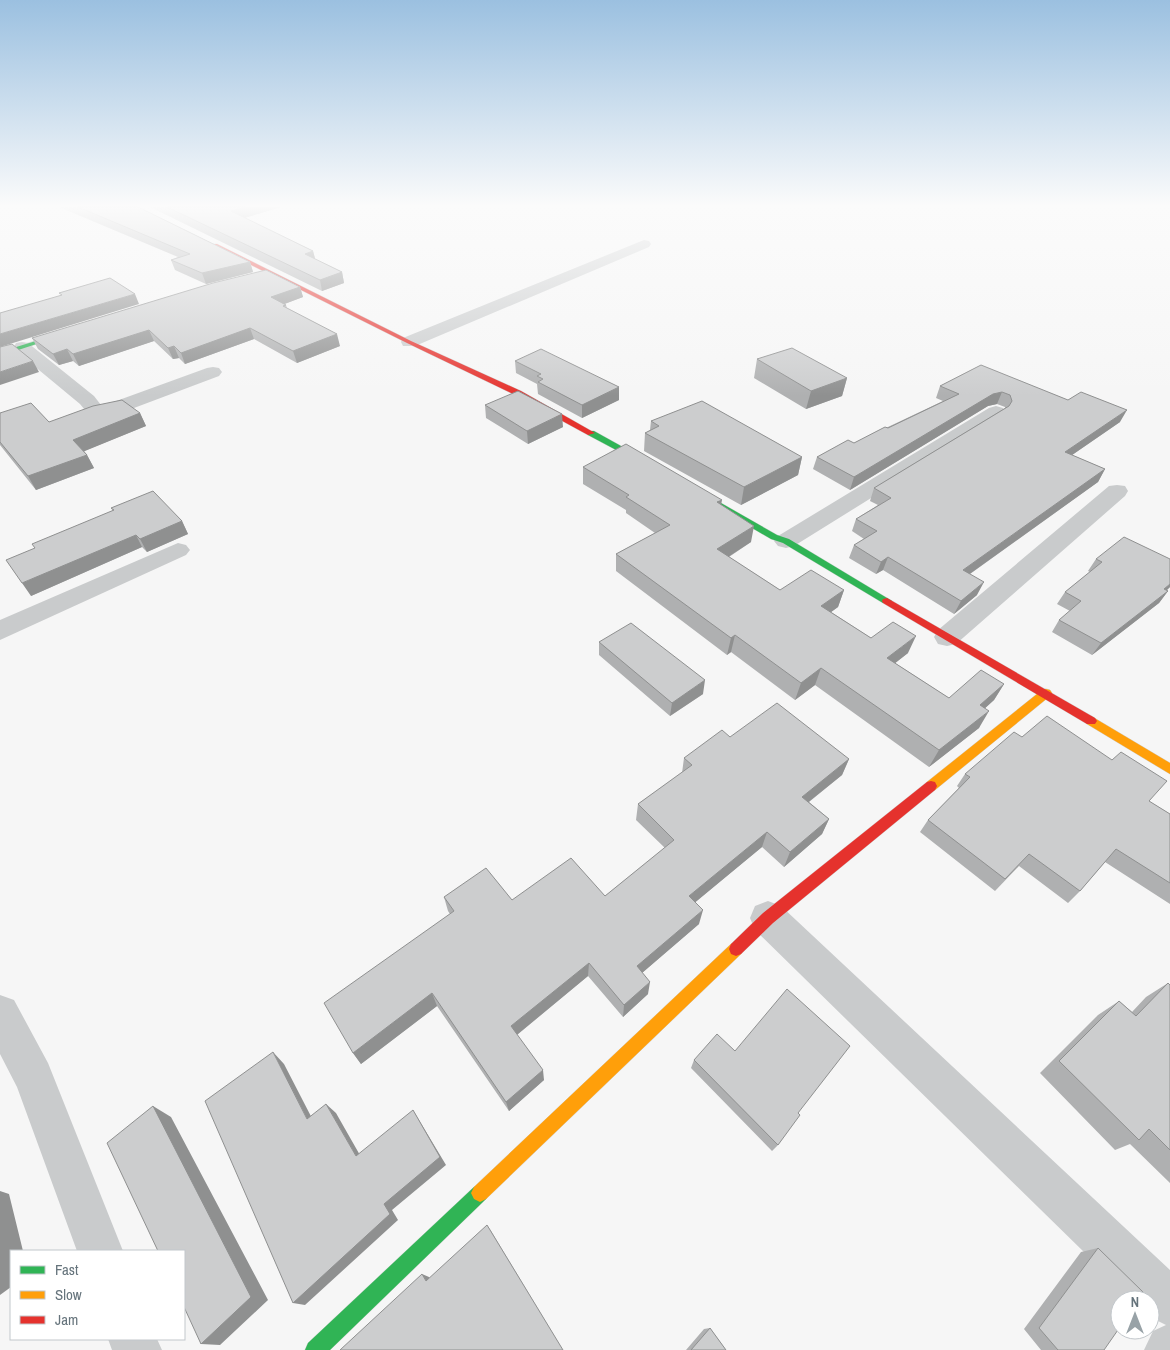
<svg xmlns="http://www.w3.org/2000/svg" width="1170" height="1350" viewBox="0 0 1170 1350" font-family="'Archivo Narrow',sans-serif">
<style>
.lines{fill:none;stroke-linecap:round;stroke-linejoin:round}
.fast-casing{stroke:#d2d3d3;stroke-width:1}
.slow-casing{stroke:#d2d3d3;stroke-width:1}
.jam-casing{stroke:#d2d3d3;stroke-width:1}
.street{fill:#c9cbcc;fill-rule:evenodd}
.fast{fill:#30b455;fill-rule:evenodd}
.slow{fill:#ff9f0a;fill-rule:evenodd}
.jam{fill:#e5322d;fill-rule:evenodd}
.wall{fill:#afb0b1}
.shaded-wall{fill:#8f9090}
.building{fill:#cccdce;stroke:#8f9090}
</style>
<rect width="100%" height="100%" fill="#f6f6f6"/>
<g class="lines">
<g class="fast-casing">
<path id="fast" d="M 68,331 L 73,332 L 0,356 L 0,352 Z
M 588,431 L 594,431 L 657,466 L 653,469 L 650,468 L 588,435 Z
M 714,499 L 777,535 L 789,539 L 892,601 L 891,603 L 883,603 L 783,543 L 771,539 L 711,504 L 711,500 Z
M 480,1184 L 486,1187 L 489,1193 L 486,1199 L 330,1350 L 305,1350 L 308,1343 L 474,1187 Z"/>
</g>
<g class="slow-casing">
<path id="slow" d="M 1046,689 L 1050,690 L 1052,693 L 1050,696 L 935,790 L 931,791 L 927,790 L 925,786 L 927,782 L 1042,690 Z
M 1091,716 L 1170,763 L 1170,774 L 1087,724 L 1085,721 L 1087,718 Z
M 736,942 L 741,944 L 743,949 L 741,954 L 486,1199 L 480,1202 L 474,1199 L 471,1193 L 474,1187 L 731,944 Z"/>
</g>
<g class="jam-casing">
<path id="jam" d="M 213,244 L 217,244 L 411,341 L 521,391 L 595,433 L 588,435 L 511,393 L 407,343 L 213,246 Z
M 887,598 L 1095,718 L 1097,721 L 1095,724 L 1087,724 L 883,603 L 882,601 L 883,599 Z
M 931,781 L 935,782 L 937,786 L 935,790 L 773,923 L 741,954 L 736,956 L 731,954 L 729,949 L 731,944 L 763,913 L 927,782 Z"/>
</g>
<path class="street" d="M 644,240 L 649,241 L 651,244 L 649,247 L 415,346 L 403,346 L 401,342 L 403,338 Z
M 22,342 L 28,343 L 94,396 L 101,405 L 108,404 L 207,368 L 213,367 L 219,368 L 222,372 L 219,376 L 118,414 L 96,417 L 89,415 L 80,404 L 16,351 L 14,347 L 16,343 Z
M 996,406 L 1003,408 L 1005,412 L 1003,416 L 794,546 L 786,548 L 778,546 L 774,541 L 778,536 L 989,408 Z
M 1117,485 L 1125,486 L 1128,491 L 1125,496 L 956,644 L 947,646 L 938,644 L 934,637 L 938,630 L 1109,486 Z
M 178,543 L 186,545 L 190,550 L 186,555 L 0,640 L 0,620 Z
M 768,901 L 781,906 L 1170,1270 L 1170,1350 L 1144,1350 L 1153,1331 L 1166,1325 L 1150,1317 L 1150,1300 L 1133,1300 L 755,930 L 750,918 L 755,906 Z
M 0,995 L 14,1000 L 48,1063 L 123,1251 L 77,1251 L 17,1087 L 0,1054 Z
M 108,1339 L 157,1339 L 162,1350 L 112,1350 Z"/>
<use href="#fast" class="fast"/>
<use href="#slow" class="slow"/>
<use href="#jam" class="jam"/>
</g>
<path class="wall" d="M 59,207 L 138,207 L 250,262 L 253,272 L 206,284 L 175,270 L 171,260 L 178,257 Z
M 150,207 L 281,207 L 244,218 L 313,251 L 315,259 L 342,272 L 344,283 L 322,291 Z
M 300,287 L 303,297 L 284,304 L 286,305 L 287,308 L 340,346 L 297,363 L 254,339 L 185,364 L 179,358 L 173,359 L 154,341 L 79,366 L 73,361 L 59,365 L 38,349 L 32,338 Z
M 757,359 L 847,378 L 842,396 L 806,409 L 754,378 Z
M 515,361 L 619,387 L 619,400 L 582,418 L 538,394 L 537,384 L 516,373 Z
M 981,365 L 1120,422 L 1072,455 L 1105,469 L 1098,482 L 970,574 L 977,595 L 954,614 L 883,570 L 876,574 L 849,558 L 854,545 L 864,539 L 852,531 L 856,519 L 878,505 L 870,501 L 874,488 L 1005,408 L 1005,407 L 997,404 L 988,406 L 850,490 L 813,469 L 817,457 L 854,443 L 943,401 L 936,398 L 940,386 Z
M 485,405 L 563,427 L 528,444 L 486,418 Z
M 0,413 L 49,422 L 140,413 L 146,426 L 84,451 L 87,455 L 94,468 L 36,490 L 0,445 Z
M 651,421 L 802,457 L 798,475 L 741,505 L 644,451 L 645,433 L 650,430 Z
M 583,467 L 721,505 L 751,542 L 729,557 L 780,590 L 844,590 L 838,607 L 831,612 L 871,638 L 908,653 L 895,663 L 949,698 L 1004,684 L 994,700 L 985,708 L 979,728 L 929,767 L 815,685 L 795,700 L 731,652 L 727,655 L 616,571 L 616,554 L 655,533 L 626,513 L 626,510 L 583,484 Z
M 111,508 L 182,521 L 188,534 L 147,552 L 142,547 L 31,596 L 35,548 L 113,511 Z
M 1096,559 L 1170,587 L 1167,590 L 1168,591 L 1159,603 L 1092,655 L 1052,632 L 1059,620 L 1070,611 L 1057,604 L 1065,592 L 1090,572 L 1088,571 Z
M 599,642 L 703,694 L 670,716 L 599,655 Z
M 730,737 L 849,759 L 842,775 L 809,802 L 829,819 L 822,834 L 784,867 L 762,847 L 695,902 L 699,924 L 642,973 L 648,994 L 623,1017 L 588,976 L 517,1035 L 544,1080 L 509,1111 L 437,1006 L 361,1064 L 353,1053 L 450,914 L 448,911 L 444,897 L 512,900 L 605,896 L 665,848 L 636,820 L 638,804 L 682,773 L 684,758 Z
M 1022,737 L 1149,801 L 1170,814 L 1170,904 L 1105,862 L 1080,891 L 1068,903 L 1019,866 L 995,891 L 920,832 L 928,820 L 959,788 L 957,786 L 965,774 Z
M 1168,983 L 1170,985 L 1170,1183 L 1130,1144 L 1115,1150 L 1040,1073 L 1098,1015 L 1119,1001 L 1132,1012 L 1146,997 Z
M 694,1060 L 798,1113 L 778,1145 L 772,1151 L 691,1068 Z
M 1098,1248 L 1104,1350 L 1041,1350 L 1024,1329 L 1081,1252 Z
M 710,1328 L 726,1350 L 686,1350 L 704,1329 Z"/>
<path class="shaded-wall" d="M 246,207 L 281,207 L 234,221 L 231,211 Z
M 313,251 L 316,262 L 305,254 Z
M 250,262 L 253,272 L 206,284 L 202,273 Z
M 342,272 L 344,283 L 322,291 L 320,280 Z
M 300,287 L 303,297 L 274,308 L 271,297 Z
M 135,294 L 139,304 L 0,347 L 0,334 Z
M 250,328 L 254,339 L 185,364 L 181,353 Z
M 149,330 L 154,341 L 79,366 L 73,354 Z
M 337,334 L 340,346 L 297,363 L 293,351 Z
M 174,346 L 179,358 L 173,359 L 168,348 Z
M 67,349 L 73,361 L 59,365 L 53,354 Z
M 33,361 L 39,372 L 0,385 L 0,372 Z
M 847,378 L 842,396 L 806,409 L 811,391 Z
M 619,387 L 619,400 L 582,418 L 582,405 Z
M 1002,392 L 997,404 L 988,406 L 850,490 L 854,477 L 993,394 Z
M 1127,410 L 1120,422 L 1059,464 L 1065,452 Z
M 140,413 L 146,426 L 80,453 L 73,440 Z
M 562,414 L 563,427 L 528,444 L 527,431 Z
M 87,455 L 94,468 L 36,490 L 28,476 Z
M 802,457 L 798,475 L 741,505 L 744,487 Z
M 1105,469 L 1098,482 L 957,583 L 963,570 Z
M 722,500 L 719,516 L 717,502 Z
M 182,521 L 188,534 L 147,552 L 140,539 Z
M 754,526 L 751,542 L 714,566 L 717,549 Z
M 136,535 L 142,547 L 31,596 L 22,583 Z
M 888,557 L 883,570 L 876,574 L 881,562 Z
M 984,582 L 977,595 L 954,614 L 961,601 Z
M 1170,584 L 1170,587 L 1155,601 L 1164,589 Z
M 844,590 L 838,607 L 816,623 L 821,606 Z
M 1168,591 L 1159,603 L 1092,655 L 1101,643 Z
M 735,635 L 731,652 L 727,655 L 731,638 Z
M 916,636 L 908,653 L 880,675 L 887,658 Z
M 821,668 L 815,685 L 795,700 L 801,683 Z
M 705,680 L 703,694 L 670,716 L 672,703 Z
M 1004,684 L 994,700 L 970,722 L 980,705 Z
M 989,711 L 979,728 L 929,767 L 939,750 Z
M 849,759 L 842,775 L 796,812 L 802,797 Z
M 829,819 L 822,834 L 784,867 L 790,852 Z
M 767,832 L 762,847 L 686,910 L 689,896 Z
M 703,910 L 699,924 L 635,979 L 637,966 Z
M 589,963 L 588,976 L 513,1038 L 511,1026 Z
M 650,982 L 648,994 L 623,1017 L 624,1005 Z
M 432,993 L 437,1006 L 361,1064 L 353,1053 Z
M 273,1052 L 284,1064 L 317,1128 L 307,1119 Z
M 543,1070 L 544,1080 L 509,1111 L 506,1102 Z
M 326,1104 L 336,1113 L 365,1164 L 356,1156 Z
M 153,1106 L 171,1117 L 268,1300 L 220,1345 L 201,1344 Z
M 413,1110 L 446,1165 L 392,1210 L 398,1220 L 305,1305 L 293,1303 Z
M 0,1191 L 9,1194 L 23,1251 L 11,1251 L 11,1287 L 0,1295 Z
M 487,1225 L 491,1231 L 563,1350 Z
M 422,1274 L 429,1277 L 433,1285 L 426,1281 Z"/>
<path class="building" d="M 78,207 L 138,207 L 250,262 L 202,273 L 171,260 L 190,254 Z
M 167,207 L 246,207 L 231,211 L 313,251 L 305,254 L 342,272 L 320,280 Z
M 266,270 L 300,287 L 271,297 L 286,305 L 283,306 L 337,334 L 293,351 L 250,328 L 181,353 L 174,346 L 168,348 L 149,330 L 73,354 L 67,349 L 53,354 L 32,338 L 213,283 Z
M 110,278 L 135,294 L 0,334 L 0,313 L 62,295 L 59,293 Z
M 12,344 L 33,361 L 0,372 L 0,347 Z
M 792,348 L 847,378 L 811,391 L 757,359 Z
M 541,349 L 619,387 L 582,405 L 538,382 L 543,379 L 537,376 L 541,374 L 515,361 Z
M 981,365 L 1068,400 L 1081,392 L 1127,410 L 1065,452 L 1105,469 L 963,570 L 984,582 L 961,601 L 888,557 L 881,562 L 854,545 L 877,531 L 856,519 L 891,498 L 874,488 L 1009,406 L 1012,401 L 1010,395 L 1002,392 L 993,394 L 854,477 L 817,457 L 848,440 L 854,443 L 885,427 L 888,428 L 959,394 L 940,386 Z
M 518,391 L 562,414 L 527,431 L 485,405 Z
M 122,400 L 140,413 L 73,440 L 87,455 L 28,476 L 0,442 L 0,413 L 31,403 L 49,422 L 93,406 Z
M 702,401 L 802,457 L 744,487 L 645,433 L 659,426 L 651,421 Z
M 626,444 L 722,500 L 717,502 L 754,526 L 717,549 L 780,590 L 811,570 L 844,590 L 821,606 L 871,638 L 893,622 L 916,636 L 887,658 L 949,698 L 981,670 L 1004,684 L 980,705 L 989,711 L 939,750 L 821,668 L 801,683 L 735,635 L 731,638 L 616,554 L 670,525 L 626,497 L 629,495 L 583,467 Z
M 153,491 L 182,521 L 140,539 L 136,535 L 22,583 L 6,560 L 35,548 L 32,544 L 114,510 L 111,508 Z
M 1124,537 L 1170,559 L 1170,584 L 1164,589 L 1168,591 L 1101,643 L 1059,620 L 1081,601 L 1065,592 L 1102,562 L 1096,559 Z
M 631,623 L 705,680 L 672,703 L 599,642 Z
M 777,703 L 849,759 L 802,797 L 829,819 L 790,852 L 767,832 L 689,896 L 703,910 L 637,966 L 650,982 L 624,1005 L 589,963 L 511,1026 L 543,1070 L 506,1102 L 432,993 L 353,1053 L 324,1003 L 454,911 L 444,897 L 486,868 L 512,900 L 571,858 L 605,896 L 674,840 L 638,804 L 692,765 L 684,758 L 722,730 L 730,737 Z
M 1047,716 L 1112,760 L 1121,752 L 1167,781 L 1149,801 L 1170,814 L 1170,883 L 1116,849 L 1080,891 L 1029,854 L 1005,879 L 928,820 L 970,777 L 965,774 L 1014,732 L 1022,737 Z
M 1168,983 L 1170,985 L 1170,1150 L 1149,1129 L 1139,1140 L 1059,1061 L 1119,1001 L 1136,1016 Z
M 787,989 L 850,1046 L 798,1113 L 800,1115 L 778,1145 L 694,1060 L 717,1034 L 735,1051 Z
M 273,1052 L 307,1119 L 326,1104 L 356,1156 L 413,1110 L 440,1157 L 384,1204 L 390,1214 L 293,1303 L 205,1101 Z
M 153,1106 L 251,1297 L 201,1344 L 184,1307 L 184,1251 L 158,1251 L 107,1143 Z
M 487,1225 L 563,1350 L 340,1350 L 422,1274 L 426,1281 Z
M 1098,1248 L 1144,1293 L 1139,1300 L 1120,1300 L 1120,1327 L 1104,1350 L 1058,1350 L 1039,1328 Z
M 710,1328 L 726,1350 L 691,1350 Z"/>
<linearGradient id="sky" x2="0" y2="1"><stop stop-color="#9bc0e0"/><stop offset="0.52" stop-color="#fbfbfb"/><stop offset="1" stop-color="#fbfbfb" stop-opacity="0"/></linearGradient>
<rect width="1170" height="396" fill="url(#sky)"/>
<rect x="10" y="1250" width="175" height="90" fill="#ffffff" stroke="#c2c7cb"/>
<rect x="20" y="1266" width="25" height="8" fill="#30b455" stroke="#c2c7cb"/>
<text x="55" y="1275" font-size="15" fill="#66747c">Fast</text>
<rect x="20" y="1291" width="25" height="8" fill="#ff9f0a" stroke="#c2c7cb"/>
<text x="55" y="1300" font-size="15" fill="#66747c">Slow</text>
<rect x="20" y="1316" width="25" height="8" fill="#e5322d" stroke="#c2c7cb"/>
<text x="55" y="1325" font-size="15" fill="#66747c">Jam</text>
<g transform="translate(1135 1315)"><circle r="24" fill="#ffffff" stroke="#c2c7cb"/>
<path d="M0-4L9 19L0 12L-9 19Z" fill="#98a2a7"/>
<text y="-8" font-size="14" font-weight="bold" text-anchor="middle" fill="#66747c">N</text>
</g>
</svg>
